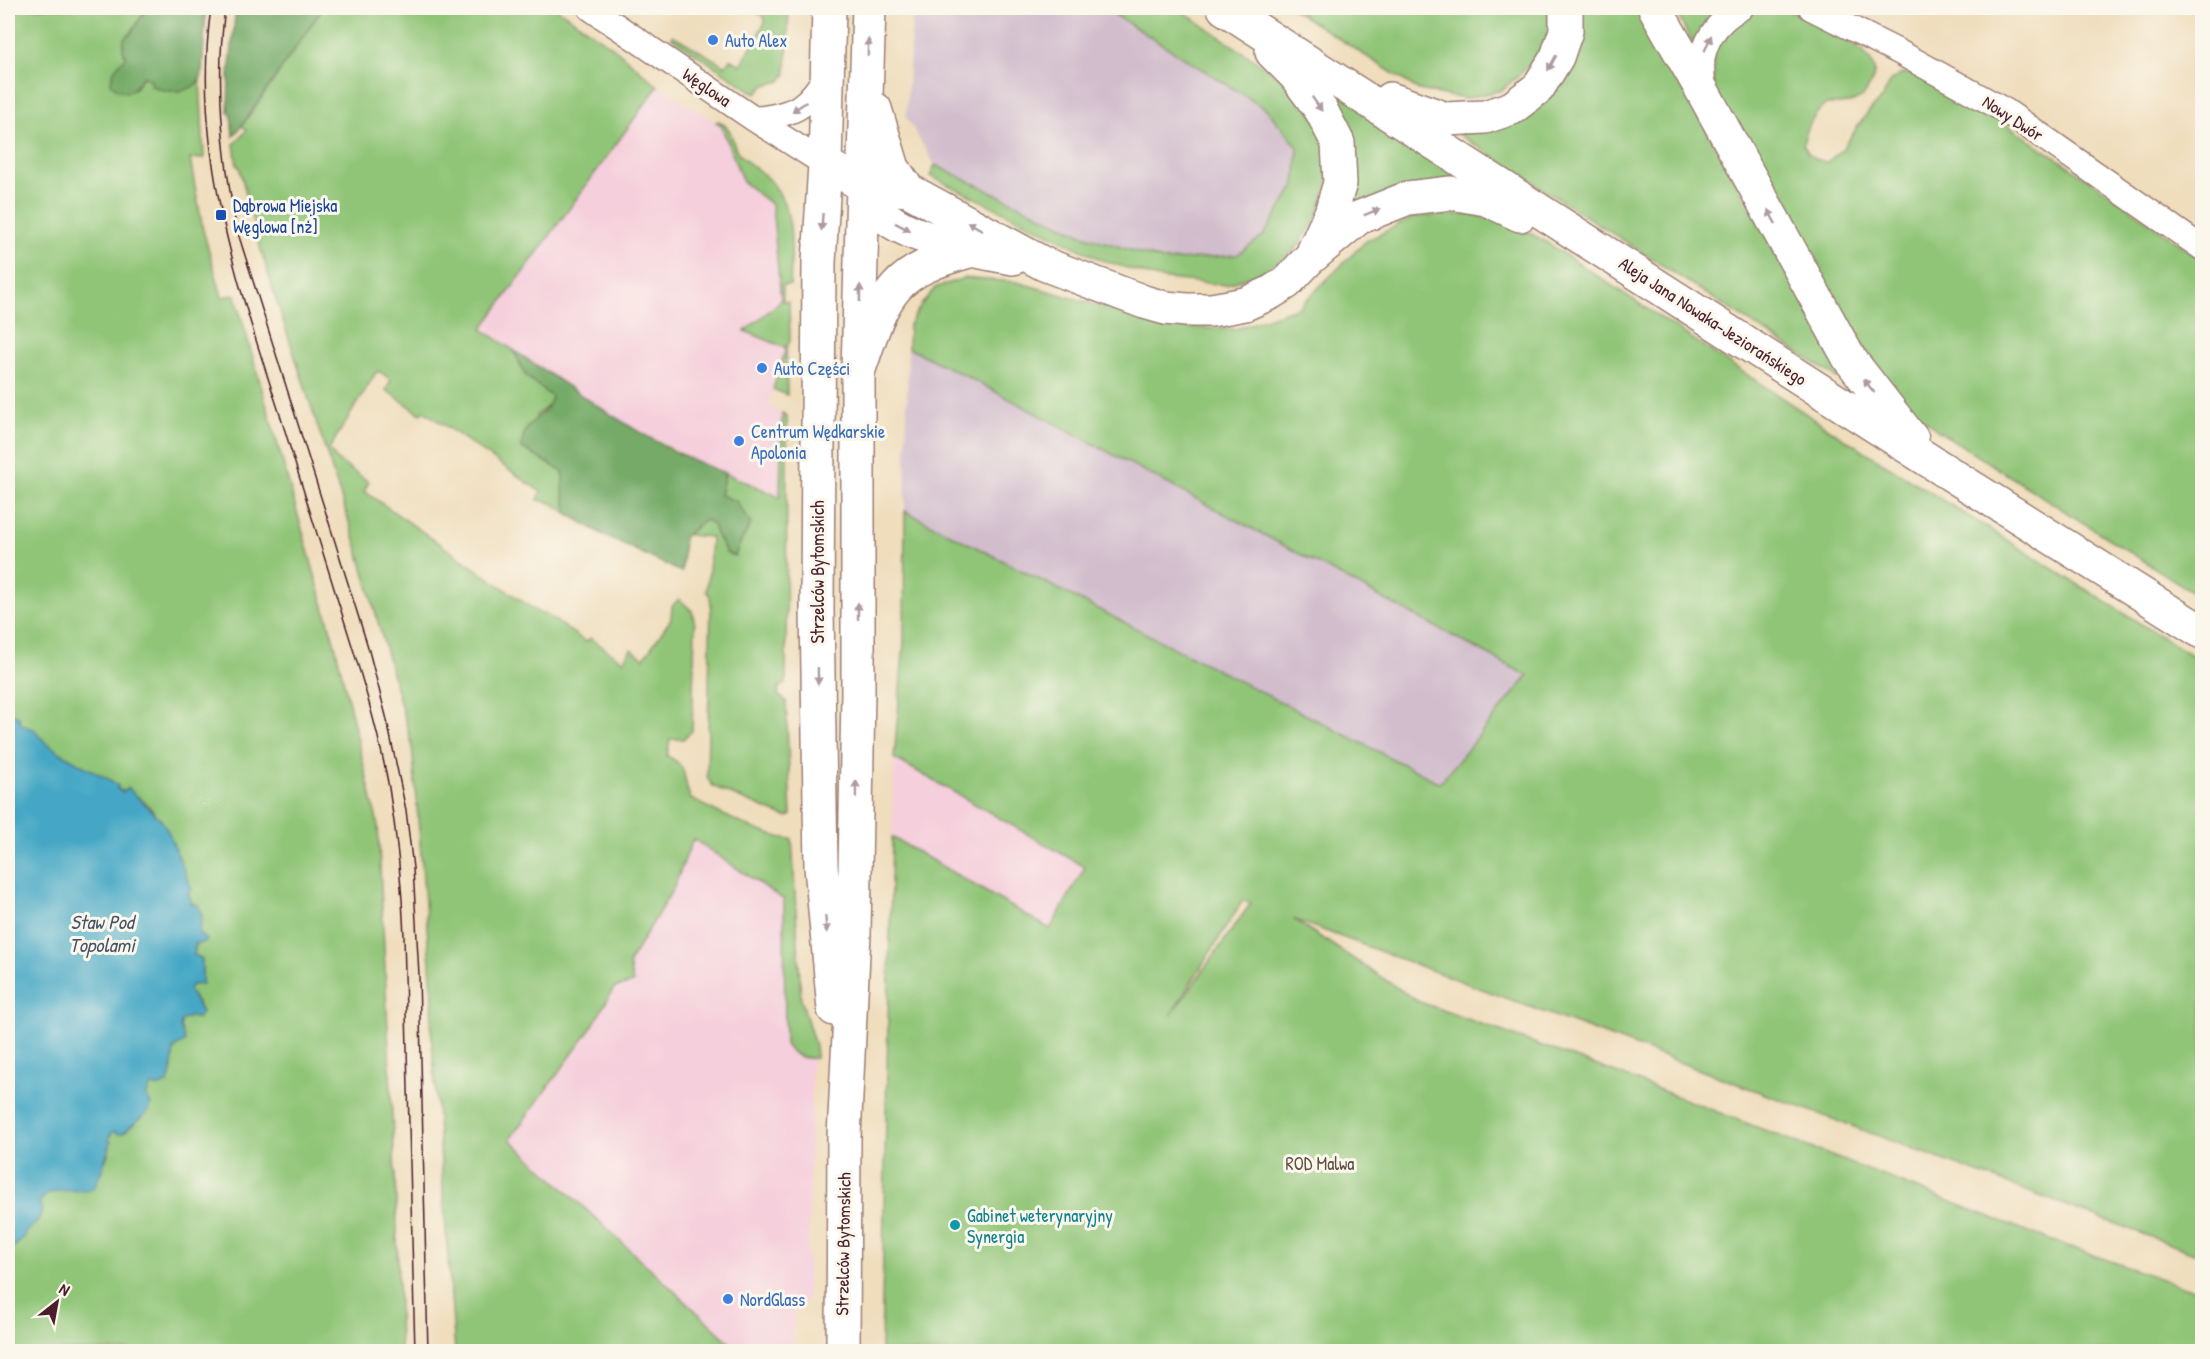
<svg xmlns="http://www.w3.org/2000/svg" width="2210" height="1359" viewBox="0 0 2210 1359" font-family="'Patrick Hand',sans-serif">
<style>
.built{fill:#f5cfdc}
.industrial{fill:#d1bdcc}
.green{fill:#90c577;stroke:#6d7251;stroke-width:1.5;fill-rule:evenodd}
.forest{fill:#74aa68;stroke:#5f644a;stroke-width:1.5}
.water{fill:#45a7c5;stroke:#486378;stroke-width:1.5}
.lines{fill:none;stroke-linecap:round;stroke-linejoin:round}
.minor-casing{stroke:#9c7e74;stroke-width:27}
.secondary-casing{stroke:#9c7e74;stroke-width:36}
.primary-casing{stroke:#9c7e74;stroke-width:36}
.minor{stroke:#fff;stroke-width:24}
.secondary{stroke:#fff;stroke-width:33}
.primary{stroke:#fff;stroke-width:33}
.tram{stroke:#4a1f2b;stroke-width:1.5}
.oneway{fill:#ae9aa0}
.shop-dot{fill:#3f7fe0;stroke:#fbf7ec;stroke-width:2}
.transit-dot{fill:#1a4fb4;stroke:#fbf7ec;stroke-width:2}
.culture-dot{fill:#0f9aa8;stroke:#fbf7ec;stroke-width:2}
.labels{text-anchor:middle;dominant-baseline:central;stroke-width:6;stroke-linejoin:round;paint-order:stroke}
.shop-label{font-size:18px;fill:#366cbe;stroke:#fbf7ec;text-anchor:start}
.street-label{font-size:18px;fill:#4a1f2b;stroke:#fbf7ec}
.transit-label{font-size:18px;fill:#164399;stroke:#fbf7ec;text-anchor:start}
.park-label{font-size:18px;fill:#5f5142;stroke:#fbf7ec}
.culture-label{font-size:18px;fill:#0d838f;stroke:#fbf7ec;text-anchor:start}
.water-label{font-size:20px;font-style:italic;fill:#485569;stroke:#fbf7ec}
</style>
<rect width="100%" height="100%" fill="#fbf7ec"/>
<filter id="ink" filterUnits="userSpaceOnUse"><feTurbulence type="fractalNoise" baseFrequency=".0167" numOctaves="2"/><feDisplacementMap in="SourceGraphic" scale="12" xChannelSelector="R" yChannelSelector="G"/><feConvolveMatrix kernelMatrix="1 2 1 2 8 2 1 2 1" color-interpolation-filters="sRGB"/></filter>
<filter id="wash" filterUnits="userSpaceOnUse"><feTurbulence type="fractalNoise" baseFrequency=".008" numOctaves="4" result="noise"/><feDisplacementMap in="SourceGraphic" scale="24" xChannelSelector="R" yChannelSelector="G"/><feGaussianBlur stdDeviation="1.35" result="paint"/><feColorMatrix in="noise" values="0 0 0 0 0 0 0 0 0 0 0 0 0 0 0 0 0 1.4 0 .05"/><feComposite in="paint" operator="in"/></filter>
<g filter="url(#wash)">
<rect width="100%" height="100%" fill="#efddbc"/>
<path class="built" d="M 658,86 L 721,125 L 743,182 L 772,205 L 786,348 L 768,405 L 782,413 L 780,498 L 702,464 L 625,423 L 482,329 Z
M 894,758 L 1085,867 L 1050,929 L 892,837 Z
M 693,839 L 784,900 L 785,1044 L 801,1057 L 812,1059 L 807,1301 L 794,1311 L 792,1351 L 739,1351 L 510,1139 L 592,1027 L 674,887 Z"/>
<path class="industrial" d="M 913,8 L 1104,8 L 1266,109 L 1298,146 L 1295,186 L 1263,236 L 1237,255 L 1167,261 L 1082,235 L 935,165 L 906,117 Z
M 908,348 L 968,377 L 1528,675 L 1440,783 L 905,511 Z"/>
<path class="green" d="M 8,8 L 147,8 L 123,45 L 126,57 L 125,60 L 136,87 L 143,76 L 151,80 L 151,85 C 175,97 179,90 200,80 L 204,158 L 190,159 L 203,230 L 222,297 L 235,295 L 335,645 L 378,825 L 396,1195 L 400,1351 L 8,1351 L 8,1253 L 22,1239 L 26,1231 L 35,1224 L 40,1216 L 42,1208 L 39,1204 C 46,1187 73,1189 88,1191 L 107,1158 L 111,1142 L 108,1139 L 113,1131 L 123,1133 L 136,1121 L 151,1085 L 171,1074 C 173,1064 171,1050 179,1044 L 180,1026 L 182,1020 L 189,1017 L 198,1018 L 199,1005 L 189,991 L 191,985 L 202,984 L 202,959 L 194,955 L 202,915 L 200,909 L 192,904 L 188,891 L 192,890 C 175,857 170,822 139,797 C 133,793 124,792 117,789 L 118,786 L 112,781 C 93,770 45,749 35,730 L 23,727 L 8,712 Z
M 323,8 L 556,8 L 614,48 L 658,86 L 482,329 L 513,350 L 526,376 L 552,397 L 550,404 L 536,416 L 546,461 L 563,472 L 563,490 L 568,514 L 552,503 L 538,500 L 541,492 L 424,411 L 421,414 L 386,390 L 391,380 L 379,371 L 375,374 L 329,449 L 337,460 L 369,482 L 364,491 L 542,615 L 544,613 L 586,642 L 590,638 L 623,661 L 631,649 L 644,658 L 671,619 L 672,606 L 679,599 L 692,611 L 695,625 L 692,731 L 683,739 L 670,739 L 667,756 C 691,767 681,780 691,799 C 715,811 767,838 792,839 L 801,999 L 815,1046 L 816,1058 C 803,1059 792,1056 785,1044 L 784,900 L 693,839 L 674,887 L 629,963 L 633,983 L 614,988 L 592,1027 L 510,1139 L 739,1351 L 455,1351 L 431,1027 L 433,1000 L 412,745 L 357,546 L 276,299 L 257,237 L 239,166 L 237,166 L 234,144 L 247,130 L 242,126 Z
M 750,8 L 776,8 L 785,13 L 786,8 L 789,8 L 786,73 L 781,81 L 765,85 L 756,94 L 672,38 L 673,35 L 725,66 L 730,59 L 741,65 L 765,22 L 764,17 Z
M 1104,8 L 1178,8 L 1298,90 L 1327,136 L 1330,177 L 1316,220 L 1294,251 L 1261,273 L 1226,285 L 1158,278 L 1102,260 L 930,176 L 935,165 L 1082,235 L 1166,261 L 1237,255 L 1263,236 L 1295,186 L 1298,147 L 1266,109 Z
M 1291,8 L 1548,8 L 1548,34 L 1532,63 L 1502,90 L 1464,99 L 1419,90 Z
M 1576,8 L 1638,8 L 1844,375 L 1837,378 L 1458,134 L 1489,129 Z
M 1674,8 L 1721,8 L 1696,50 Z
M 1761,8 C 1769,7 1777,7 1784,9 C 1806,14 1870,46 1874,69 C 1875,76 1872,81 1869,87 C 1860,106 1844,104 1826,104 C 1813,115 1807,127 1803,144 C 1809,156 1814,160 1827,162 L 1841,151 L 1868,112 L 1882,98 L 1891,80 L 1904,73 L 1919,76 L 2000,120 L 2106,191 L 2202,260 L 2202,598 L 1937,430 L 1906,404 L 1886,381 L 1847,322 L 1714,93 L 1713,48 L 1719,38 L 1747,13 Z
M 1326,84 L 1481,183 L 1342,217 L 1348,129 Z
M 719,121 C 738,133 728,141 740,155 C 748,164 760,170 768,179 C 796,207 792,248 790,285 L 783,285 L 783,301 L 789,302 L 790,341 L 786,348 L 787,395 L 773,389 L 786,348 L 745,331 L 781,301 L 772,205 L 743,182 L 721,125 L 716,122 Z
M 1454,214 L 1497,217 L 1543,240 L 1832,431 L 2202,662 L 2202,1256 L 1293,919 L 1417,1001 L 1603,1068 L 2050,1240 L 2202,1293 L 2202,1351 L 881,1352 L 892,837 L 1050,929 L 1085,867 L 894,758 L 904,643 L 905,511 L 1440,783 L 1528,676 L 968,377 L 908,348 L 909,325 L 921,305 L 935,288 L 964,278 L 1017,282 L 1173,327 L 1236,329 L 1299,307 L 1366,241 L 1414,217 ZM 1243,900 L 1251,903 L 1172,1014 L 1172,1013 Z
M 782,413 L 787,416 L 786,684 L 779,687 L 778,695 L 786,701 L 791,816 L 785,817 L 721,790 L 712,785 L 707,777 L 711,604 L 710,596 L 706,591 L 709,572 L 711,537 L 687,535 L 696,525 L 707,520 L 714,526 C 714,535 723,543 726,553 L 735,556 L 741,541 L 751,524 L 736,501 L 720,495 L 725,473 L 780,497 Z"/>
<path class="forest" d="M 147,8 L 206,8 L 202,74 C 196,95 167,94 151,85 L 151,80 L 143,76 C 132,92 130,98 111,85 C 111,71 117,65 126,57 L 123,50 L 124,38 L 131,33 Z
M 236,8 L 323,8 L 240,128 L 233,136 L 231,113 L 228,113 L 229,75 Z
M 513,350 C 581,394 648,445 725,473 L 720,495 L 736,501 L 751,524 L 741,541 L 735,556 L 726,553 C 723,544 714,535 714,526 L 707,520 C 697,523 692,533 684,536 L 682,572 L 679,571 L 602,534 L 568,514 L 563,490 L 563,472 L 522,448 C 521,418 548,418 552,397 L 526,376 Z"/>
<path class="water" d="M 8,712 L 19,717 C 20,728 28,726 35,730 C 45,749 93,770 112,781 L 118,786 L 117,789 L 123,792 L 128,788 L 161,820 L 168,831 L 192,890 L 188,892 L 191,904 L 197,904 L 202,916 L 199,934 L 207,939 L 205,942 L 195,944 L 194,955 L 202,959 L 202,984 L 191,985 L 189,991 L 202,1012 L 198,1018 L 189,1017 L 182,1020 L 180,1026 L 185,1042 L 174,1048 L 171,1074 L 167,1084 L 158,1087 L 151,1086 L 146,1095 L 151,1104 L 149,1111 L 123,1133 L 119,1134 L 113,1131 L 108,1139 L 111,1142 C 105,1158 102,1175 93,1189 C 79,1194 48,1183 39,1204 L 42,1208 L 40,1216 L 35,1224 L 26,1231 L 22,1239 L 8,1253 Z"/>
</g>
<g filter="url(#ink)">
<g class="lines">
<g class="minor-casing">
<path id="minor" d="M 590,8 L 754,119 L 825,164
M 1811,8 L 1899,52 L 2006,111 L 2202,248
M 1703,89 C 1703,79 1701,66 1703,56 C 1707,35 1723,17 1741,8
M 754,119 C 794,115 809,107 828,72"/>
</g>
<g class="secondary-casing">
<path id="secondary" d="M 825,164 L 819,262 L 817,609 L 821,866 L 834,1009
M 843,1352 L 844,1137 L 854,934 L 858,691 L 858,372 L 863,185"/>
</g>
<g class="primary-casing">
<path id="primary" d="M 829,8 L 825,164 L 863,185 L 908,190 L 1044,264 L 1144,302 L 1165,308 L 1187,310 L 1211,310 L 1229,307 L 1245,304 L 1270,293 L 1286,283 L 1309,259 L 1358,218 L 1408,198 L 1451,193 L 1486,199 L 1520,215
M 1224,8 L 1933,463 L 2202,632
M 1655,8 L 1703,92 L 1849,358 L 1912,439
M 1272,52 L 1295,75 L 1321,110 L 1338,143 L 1340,183 L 1331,213 L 1314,250
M 1390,99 L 1446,119 L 1485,117 L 1512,108 L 1538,88 L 1557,57 L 1566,31 L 1566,8
M 875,109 L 893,168 L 908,190
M 863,185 C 871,196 878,211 888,219 C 916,240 978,252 1013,258
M 863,185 L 869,8
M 858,372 C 885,294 888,272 973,250"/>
</g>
<use href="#minor" class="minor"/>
<use href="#secondary" class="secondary"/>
<use href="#primary" class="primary"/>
<path class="tram" d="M 211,8 C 191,149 237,282 280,415 C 299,476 318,537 337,598 C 357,661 377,723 389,788 C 397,837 402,886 404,936 L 415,1352
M 225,8 C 215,83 222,156 237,230 L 368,647 L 386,716 L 406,810 L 413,868 L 419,975 L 428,1352"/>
</g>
<defs><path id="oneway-solid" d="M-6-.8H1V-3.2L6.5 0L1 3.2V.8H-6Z" transform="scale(1.5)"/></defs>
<g class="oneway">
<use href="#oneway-solid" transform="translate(1708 43) rotate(-67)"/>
<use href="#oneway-solid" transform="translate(868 47) rotate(-89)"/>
<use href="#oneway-solid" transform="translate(1552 63) rotate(119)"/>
<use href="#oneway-solid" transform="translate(1317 104) rotate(55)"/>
<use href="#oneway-solid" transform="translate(799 107) rotate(146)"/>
<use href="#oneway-solid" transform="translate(1372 212) rotate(-22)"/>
<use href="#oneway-solid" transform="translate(1772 217) rotate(-119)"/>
<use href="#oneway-solid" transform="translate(822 222) rotate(94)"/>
<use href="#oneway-solid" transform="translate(975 226) rotate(-151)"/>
<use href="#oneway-solid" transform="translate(903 227) rotate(27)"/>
<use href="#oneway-solid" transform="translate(860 293) rotate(-89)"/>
<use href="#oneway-solid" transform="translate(1869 386) rotate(-128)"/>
<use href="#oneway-solid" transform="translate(858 611) rotate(-90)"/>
<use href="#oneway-solid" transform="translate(818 676) rotate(89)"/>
<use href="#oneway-solid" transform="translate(856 789) rotate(-89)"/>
<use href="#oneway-solid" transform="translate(826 924) rotate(85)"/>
</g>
</g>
<g class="shop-dot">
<circle cx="713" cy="40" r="6"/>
<circle cx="762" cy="368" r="6"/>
<circle cx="739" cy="441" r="6"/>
<circle cx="728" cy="1299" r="6"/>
</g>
<rect class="transit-dot" x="215" y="209" width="12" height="12" rx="3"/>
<circle class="culture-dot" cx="955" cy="1225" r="6"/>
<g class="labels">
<g class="shop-label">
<text x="725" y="40">Auto Alex</text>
<text x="774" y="368">Auto Części</text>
<text x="751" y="431">Centrum Wędkarskie<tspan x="751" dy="21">Apolonia</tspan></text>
<text x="740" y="1299">NordGlass</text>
</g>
<g class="street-label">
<text transform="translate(707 87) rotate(34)">Węglowa</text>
<text transform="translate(2013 118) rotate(33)">Nowy Dwór</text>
<text transform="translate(1713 321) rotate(33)">Aleja Jana Nowaka-Jeziorańskiego</text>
<text transform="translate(817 572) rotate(-90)">Strzelców Bytomskich</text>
<text transform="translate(843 1244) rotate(-89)">Strzelców Bytomskich</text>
</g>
<g class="transit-label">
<text x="233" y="205">Dąbrowa Miejska<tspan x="233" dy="21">Węglowa [nż]</tspan></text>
</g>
<g class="park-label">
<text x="1320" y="1163">ROD Malwa</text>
</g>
<g class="culture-label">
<text x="967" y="1215">Gabinet weterynaryjny<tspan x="967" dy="21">Synergia</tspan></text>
</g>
<g class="water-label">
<text x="102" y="921">Staw Pod<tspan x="102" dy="23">Topolami</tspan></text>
</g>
</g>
<rect width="2210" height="1359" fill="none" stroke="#fbf7ec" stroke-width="30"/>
<g transform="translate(57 1302) rotate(31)" stroke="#fbf7ec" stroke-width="4.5" paint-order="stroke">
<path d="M0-4.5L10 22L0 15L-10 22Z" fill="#4a1f2b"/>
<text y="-9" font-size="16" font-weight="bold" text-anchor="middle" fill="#4a1f2b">N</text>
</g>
</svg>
